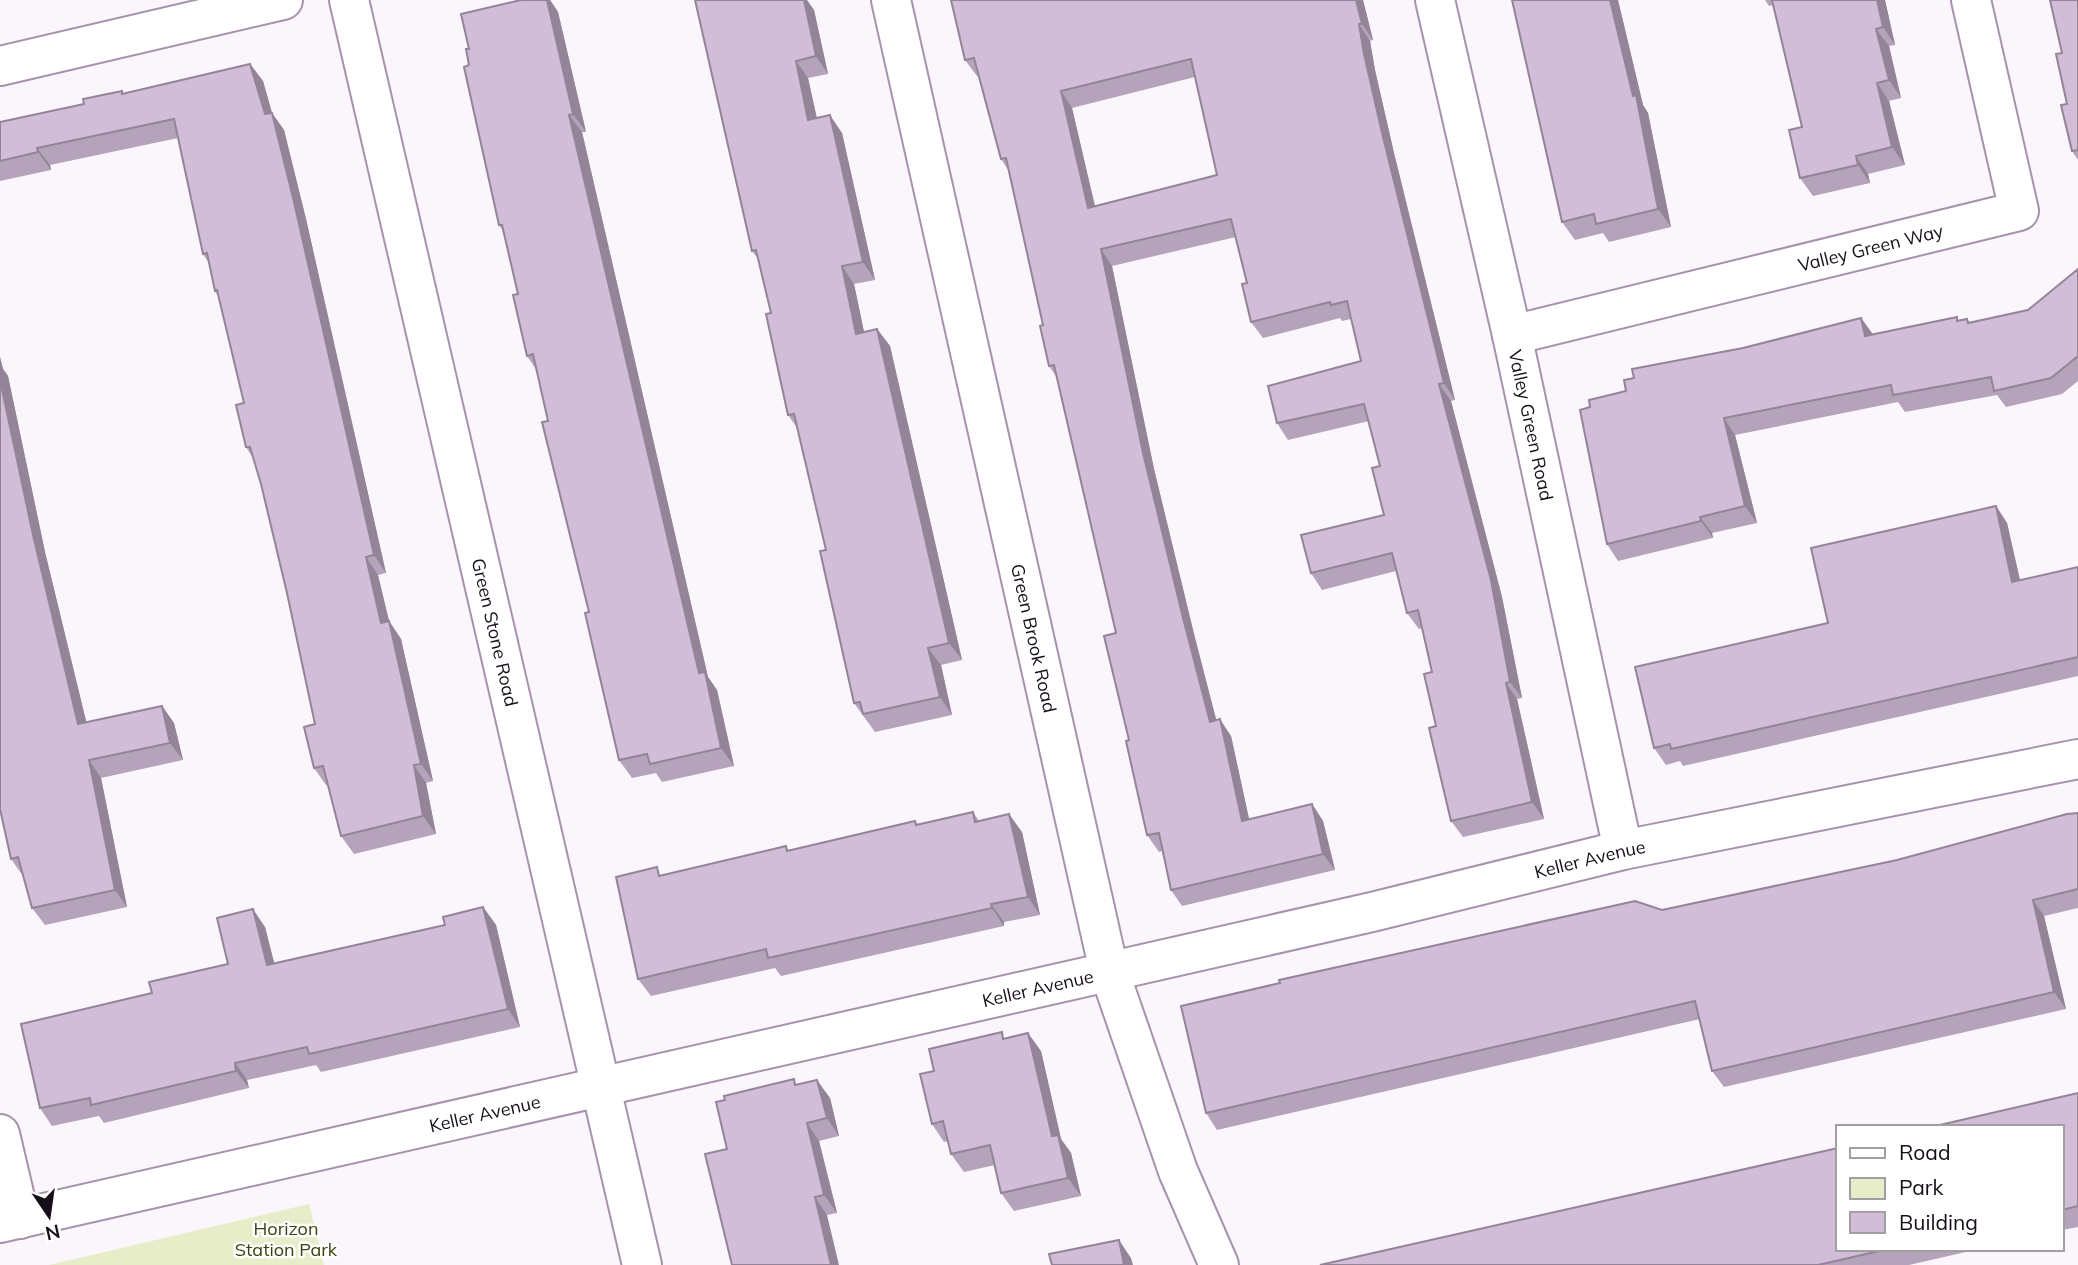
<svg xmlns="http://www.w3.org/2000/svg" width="2078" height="1265" viewBox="0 0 2078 1265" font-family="Mulish,sans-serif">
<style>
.green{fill:#e6edc8}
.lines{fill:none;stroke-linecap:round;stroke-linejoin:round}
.minor-casing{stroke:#a692ac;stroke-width:42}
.minor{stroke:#fff;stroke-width:38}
.wall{fill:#b5a3bb;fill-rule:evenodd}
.shaded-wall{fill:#938498}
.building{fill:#d2bdd9;stroke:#938498;stroke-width:2;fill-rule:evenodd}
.labels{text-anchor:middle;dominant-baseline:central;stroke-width:5;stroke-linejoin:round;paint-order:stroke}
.street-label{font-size:18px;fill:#160e18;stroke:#fff}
.park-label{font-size:18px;fill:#3b410e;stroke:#fff}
</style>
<rect width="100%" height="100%" fill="#fbf6fc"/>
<path class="green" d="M 309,1204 L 324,1265 L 49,1265 Z"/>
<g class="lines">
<g class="minor-casing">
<g id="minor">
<path id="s1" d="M 349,0 L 642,1265"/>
<path id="s2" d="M 891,0 L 1109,971 L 1178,1171 L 1219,1265"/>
<path id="s3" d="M 1435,0 L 1512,335 L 1623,850"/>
<path d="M 0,66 L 283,0"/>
<path id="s4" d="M 1512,335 L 2019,211 L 1971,0"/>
<path d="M 0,1134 L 20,1219"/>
<path id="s5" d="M 0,1223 L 1372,912 L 1623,850 L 2078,759"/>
</g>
</g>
<use href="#minor" class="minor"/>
</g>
<path class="wall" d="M 521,0 L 550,0 L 558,12 L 586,132 L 582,132 L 708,677 L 717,690 L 734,766 L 662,782 L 656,773 L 632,778 L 619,760 L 589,612 L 548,421 L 536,369 L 527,356 L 518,294 L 504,232 L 499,225 L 469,65 L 469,49 Z
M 695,0 L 814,10 L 828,74 L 808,78 L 817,118 L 842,133 L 875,280 L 854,284 L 864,332 L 877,329 L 890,346 L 962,660 L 941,665 L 952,715 L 875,732 L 854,703 L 826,550 L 798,429 L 788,415 L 771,313 L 759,260 L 752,251 Z
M 951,0 L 1363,0 L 1373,40 L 1370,41 L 1375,70 L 1394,153 L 1455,400 L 1451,401 L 1502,597 L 1522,698 L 1517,699 L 1544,819 L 1463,837 L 1451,821 L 1436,726 L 1432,672 L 1422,628 L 1419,629 L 1407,613 L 1396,571 L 1322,590 L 1311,573 L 1384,515 L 1380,466 L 1369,421 L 1288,440 L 1277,423 L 1361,361 L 1351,319 L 1342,321 L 1340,318 L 1263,338 L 1251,322 L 1247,283 L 1236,237 L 1112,266 L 1154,469 L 1194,634 L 1216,720 L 1231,736 L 1249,819 L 1312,804 L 1323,821 L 1335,870 L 1182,906 L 1171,890 L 1162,851 L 1159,852 L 1147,835 L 1129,740 L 1116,633 L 1056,376 L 1049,366 L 1043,325 L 1009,171 L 1001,159 L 978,76 L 977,76 L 965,60 ZM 1195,77 L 1217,175 L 1095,206 L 1072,108 Z
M 1512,0 L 1618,0 L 1643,105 L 1648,113 L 1671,227 L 1609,242 L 1603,233 L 1575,240 L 1562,222 Z
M 1765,0 L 1885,0 L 1895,45 L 1889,46 L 1901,98 L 1889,101 L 1905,165 L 1868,174 L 1870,183 L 1813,196 L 1800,178 L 1802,127 L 1773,5 L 1769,6 Z
M 2078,0 L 2078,160 L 2072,151 L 2062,53 Z
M 250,64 L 263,81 L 272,113 L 284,130 L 306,219 L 386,573 L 378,575 L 389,621 L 401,639 L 433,781 L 426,783 L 436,834 L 354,854 L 341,836 L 328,785 L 326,785 L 314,768 L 315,724 L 287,593 L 261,484 L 253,458 L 246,447 L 244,403 L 218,296 L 215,291 L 209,263 L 203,254 L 178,138 L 50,165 L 51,170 L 0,181 L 0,122 L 84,104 L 124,93 Z
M 2078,269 L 2078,381 L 2062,394 L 2006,407 L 1997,395 L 1905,412 L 1898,402 L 1735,435 L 1757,523 L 1712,533 L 1713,538 L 1618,561 L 1607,544 L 1626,391 L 1743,348 L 1861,318 L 1873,334 L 1957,317 L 1959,321 L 1967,319 L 1970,323 L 2028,310 Z
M 0,357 L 3,369 L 8,376 L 45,552 L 86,722 L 162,706 L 174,723 L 183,760 L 101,778 L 127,907 L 45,925 L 32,908 L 23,876 L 11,859 L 0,809 Z
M 1996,506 L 2007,523 L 2020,580 L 2078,567 L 2078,676 L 1683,766 L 1680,761 L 1666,765 L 1654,748 L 1828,623 Z
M 973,812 L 979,821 L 1022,832 L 1040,915 L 1004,922 L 1004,926 L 781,976 L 775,968 L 651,996 L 638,979 L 663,875 L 786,846 L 789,851 L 915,821 L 918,825 Z
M 2078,813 L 2078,908 L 2044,916 L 2066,1009 L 1724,1087 L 1712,1071 L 1700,1019 L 1217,1130 L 1206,1113 L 1662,910 L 1897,860 Z
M 483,907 L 496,925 L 520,1027 L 321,1072 L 316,1065 L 247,1080 L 249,1088 L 104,1123 L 99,1116 L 52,1126 L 40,1108 L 152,993 L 228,964 L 265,927 L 274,963 L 445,925 Z
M 1006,1038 L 1041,1051 L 1061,1139 L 1071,1153 L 1081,1196 L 1014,1211 L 1001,1193 L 995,1165 L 964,1172 L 951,1154 L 948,1141 L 944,1142 L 932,1124 L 934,1071 Z
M 798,1085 L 830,1098 L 839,1136 L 819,1141 L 837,1213 L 827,1215 L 727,1149 Z
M 2078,1093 L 2078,1227 L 2062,1230 L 2062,1127 Z
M 1838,1249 L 1979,1249 L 1909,1265 L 1320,1265 Z"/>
<path class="shaded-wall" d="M 547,0 L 550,0 L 558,12 L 586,132 L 573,114 Z
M 804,0 L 807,0 L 814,10 L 828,74 L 816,56 Z
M 1356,0 L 1363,0 L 1373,40 L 1362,24 Z
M 1610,0 L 1618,0 L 1643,105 L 1648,113 L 1671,227 L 1658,209 Z
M 1877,0 L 1885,0 L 1895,45 L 1883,27 Z
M 1359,24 L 1370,41 L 1375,70 L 1394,153 L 1455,400 L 1444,383 L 1383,137 L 1364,54 Z
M 1876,29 L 1889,46 L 1901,98 L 1889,80 Z
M 796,61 L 808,78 L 821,138 L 808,120 Z
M 250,64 L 263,81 L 272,113 L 284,130 L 306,219 L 386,573 L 374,555 L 265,114 Z
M 1877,83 L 1889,101 L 1905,165 L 1892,147 Z
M 1061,91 L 1072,108 L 1099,224 L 1088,208 Z
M 569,115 L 582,132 L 708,677 L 717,690 L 734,766 L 721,748 L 699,673 Z
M 830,115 L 842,133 L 875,280 L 863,262 Z
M 37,148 L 50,165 L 51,170 L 38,152 Z
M 1856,156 L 1868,174 L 1870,183 L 1858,165 Z
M 1101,249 L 1112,266 L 1154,469 L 1194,634 L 1221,738 L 1210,722 L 1183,618 L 1143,453 Z
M 842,266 L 854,284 L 868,351 L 856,334 Z
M 1861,318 L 1873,335 L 1865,336 Z
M 877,329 L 890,346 L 962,660 L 949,643 Z
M 0,357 L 3,369 L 8,376 L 45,552 L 91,741 L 78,724 L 33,535 L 0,380 Z
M 1439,384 L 1451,401 L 1502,597 L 1522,698 L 1510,682 Z
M 1724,418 L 1735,435 L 1757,523 L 1745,506 Z
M 1996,506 L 2007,523 L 2024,598 L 2012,582 Z
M 1700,517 L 1712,533 L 1713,538 L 1701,521 Z
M 366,557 L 378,575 L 389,621 L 401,639 L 433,781 L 421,764 L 381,623 Z
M 928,648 L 941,665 L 952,715 L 940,697 Z
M 1506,683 L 1517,699 L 1544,819 L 1532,802 Z
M 162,706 L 174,723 L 183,760 L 170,743 Z
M 1220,719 L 1231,736 L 1253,837 L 1242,821 Z
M 89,760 L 101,778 L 127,907 L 115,890 Z
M 414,765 L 426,783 L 436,834 L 423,816 Z
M 1312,804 L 1323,821 L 1335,870 L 1323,854 Z
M 1009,814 L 1022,832 L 1040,915 L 1028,897 Z
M 2033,900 L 2044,916 L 2066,1009 L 2054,992 Z
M 991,904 L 1004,922 L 1004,926 L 992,908 Z
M 483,907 L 496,925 L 520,1027 L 508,1009 Z
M 253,909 L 265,927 L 279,982 L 267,965 Z
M 1028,1033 L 1041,1051 L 1061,1139 L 1071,1153 L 1081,1196 L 1068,1178 L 1052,1136 Z
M 235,1063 L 247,1080 L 249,1088 L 236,1071 Z
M 817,1080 L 830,1098 L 839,1136 L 827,1118 Z
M 807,1123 L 819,1141 L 837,1213 L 824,1195 Z
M 815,1197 L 827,1215 L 839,1265 L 831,1265 Z
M 1119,1240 L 1131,1258 L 1133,1265 L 1124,1265 Z"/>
<path class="building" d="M 521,0 L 547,0 L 573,114 L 569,115 L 699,673 L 705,672 L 721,748 L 650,764 L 647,754 L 619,760 L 585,613 L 589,612 L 542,422 L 548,421 L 533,354 L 527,356 L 513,295 L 518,294 L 502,225 L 499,225 L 464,67 L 469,65 L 466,49 L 469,49 L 461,14 Z
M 695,0 L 804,0 L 816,56 L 796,61 L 808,120 L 830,115 L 863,262 L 842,266 L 856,334 L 877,329 L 949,643 L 928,648 L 940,697 L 863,714 L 860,702 L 854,703 L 820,551 L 826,550 L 794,414 L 788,415 L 766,314 L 771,313 L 756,250 L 752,251 Z
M 951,0 L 1356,0 L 1362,24 L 1359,24 L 1364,54 L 1383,137 L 1444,383 L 1439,384 L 1491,580 L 1510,682 L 1506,683 L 1532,802 L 1451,821 L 1429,728 L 1436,726 L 1424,674 L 1432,672 L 1418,610 L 1407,613 L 1392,553 L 1311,573 L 1301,535 L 1384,515 L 1372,468 L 1380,466 L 1364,404 L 1277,423 L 1268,386 L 1361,361 L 1347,301 L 1331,305 L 1330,302 L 1251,322 L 1242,284 L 1247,283 L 1231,219 L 1101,249 L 1143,453 L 1183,618 L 1210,722 L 1220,719 L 1242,821 L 1312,804 L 1323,854 L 1171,890 L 1159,833 L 1147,835 L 1126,741 L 1129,740 L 1104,636 L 1116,633 L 1054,365 L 1049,366 L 1040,326 L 1043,325 L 1006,158 L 1001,159 L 974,58 L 965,60 ZM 1191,59 L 1217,175 L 1088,208 L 1061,91 Z
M 1512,0 L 1610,0 L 1633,96 L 1636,95 L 1658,209 L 1596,224 L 1594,214 L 1562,222 Z
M 1772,0 L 1877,0 L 1883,27 L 1876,29 L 1889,80 L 1877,83 L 1892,147 L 1856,156 L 1858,165 L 1800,178 L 1789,130 L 1802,127 Z
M 2050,0 L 2078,0 L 2078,150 L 2072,151 L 2061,105 L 2067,104 L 2056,54 L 2062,53 Z
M 250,64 L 265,114 L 272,113 L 294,202 L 374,555 L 366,557 L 381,623 L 389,621 L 421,764 L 414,765 L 423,816 L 341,836 L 323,766 L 314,768 L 304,727 L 315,724 L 287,593 L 261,484 L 250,447 L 246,447 L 236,405 L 244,403 L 217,290 L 215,291 L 207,253 L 203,254 L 174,119 L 37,148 L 38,152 L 0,161 L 0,122 L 84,104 L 83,99 L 122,91 L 122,94 Z
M 2078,269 L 2078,356 L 2051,378 L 1994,391 L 1991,377 L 1893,395 L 1891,385 L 1724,418 L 1745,506 L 1700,517 L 1701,521 L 1607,544 L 1580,410 L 1590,407 L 1589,400 L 1626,391 L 1624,380 L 1634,378 L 1632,369 L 1743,348 L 1861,318 L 1865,336 L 1957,317 L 1957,321 L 1967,319 L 1968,323 L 2028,310 Z
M 0,380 L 33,535 L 78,724 L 162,706 L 170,743 L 89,760 L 115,890 L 32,908 L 18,857 L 11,859 L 0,809 Z
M 1996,506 L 2012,582 L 2078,567 L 2078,657 L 1671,749 L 1670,744 L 1654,748 L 1635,667 L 1828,623 L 1811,548 Z
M 973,812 L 975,822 L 1009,814 L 1028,897 L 991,904 L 992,908 L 768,958 L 766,949 L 638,979 L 616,877 L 657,867 L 659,876 L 786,846 L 787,851 L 915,821 L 916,825 Z
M 2078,813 L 2078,889 L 2033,900 L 2054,992 L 1712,1071 L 1695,1001 L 1206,1113 L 1181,1006 L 1280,983 L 1279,980 L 1635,901 L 1662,910 L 1897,860 L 2067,814 Z
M 483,907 L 508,1009 L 309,1054 L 307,1047 L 235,1063 L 236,1071 L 91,1105 L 90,1098 L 40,1108 L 21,1024 L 152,993 L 149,982 L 228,964 L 217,918 L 253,909 L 267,965 L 445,925 L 443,917 Z
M 1002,1032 L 1003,1039 L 1028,1033 L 1052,1136 L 1058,1135 L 1068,1178 L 1001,1193 L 990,1145 L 951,1154 L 943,1121 L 932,1124 L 920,1074 L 934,1071 L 929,1049 Z
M 794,1079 L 795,1085 L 817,1080 L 827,1118 L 807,1123 L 824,1195 L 815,1197 L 831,1265 L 732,1265 L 705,1154 L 727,1149 L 716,1102 L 725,1100 L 724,1096 Z
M 2078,1093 L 2078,1206 L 2062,1210 L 2062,1127 L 1931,1127 Z
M 1838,1148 L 1838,1249 L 1888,1249 L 1818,1265 L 1320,1265 Z
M 1119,1240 L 1124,1265 L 1052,1265 L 1049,1254 Z"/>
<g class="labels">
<g class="street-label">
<text stroke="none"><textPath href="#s4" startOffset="369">Valley Green Way</textPath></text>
<text stroke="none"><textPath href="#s3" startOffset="436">Valley Green Road</textPath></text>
<text stroke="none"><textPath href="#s1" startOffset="649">Green Stone Road</textPath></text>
<text stroke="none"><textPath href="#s2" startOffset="654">Green Brook Road</textPath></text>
<text stroke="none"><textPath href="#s5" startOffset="1631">Keller Avenue</textPath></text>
<text stroke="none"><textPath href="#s5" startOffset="1064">Keller Avenue</textPath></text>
<text stroke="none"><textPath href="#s5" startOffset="497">Keller Avenue</textPath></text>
</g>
<g class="park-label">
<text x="286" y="1228">Horizon<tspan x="286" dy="21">Station Park</tspan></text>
</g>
</g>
<rect x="1836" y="1125" width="228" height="126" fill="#ffffff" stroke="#a29fa3" stroke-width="2"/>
<rect x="1850" y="1148" width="35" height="10" fill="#ffffff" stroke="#a29fa3" stroke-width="2"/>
<text x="1899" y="1160" font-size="21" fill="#160e18">Road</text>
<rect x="1850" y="1178" width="35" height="21" fill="#e6edc8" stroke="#a29fa3" stroke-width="2"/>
<text x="1899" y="1195" font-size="21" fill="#160e18">Park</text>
<rect x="1850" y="1212" width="35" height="21" fill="#d2bdd9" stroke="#a29fa3" stroke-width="2"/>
<text x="1899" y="1230" font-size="21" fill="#160e18">Building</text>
<g transform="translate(49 1216) rotate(167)" stroke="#ffffff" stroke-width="5" paint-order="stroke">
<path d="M0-5L12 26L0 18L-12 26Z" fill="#160e18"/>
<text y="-10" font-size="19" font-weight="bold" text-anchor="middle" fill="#160e18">N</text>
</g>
</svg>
